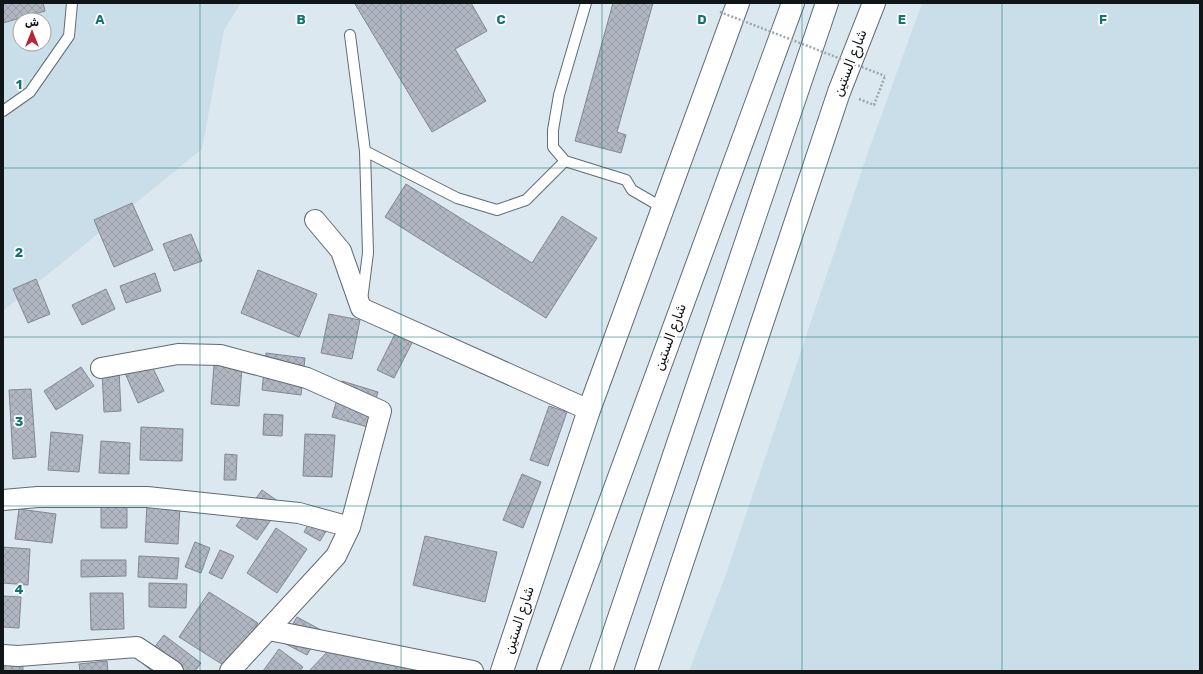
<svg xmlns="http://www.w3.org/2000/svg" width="1203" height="674" viewBox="0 0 1203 674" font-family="Rubik,'Noto Sans Arabic',sans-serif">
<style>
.built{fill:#cadeea;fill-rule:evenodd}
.building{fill:url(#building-cross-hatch);stroke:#828792}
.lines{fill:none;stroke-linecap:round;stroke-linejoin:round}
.lane-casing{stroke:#606c73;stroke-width:12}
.street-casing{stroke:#606c73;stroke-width:22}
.primary-casing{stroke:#606c73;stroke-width:24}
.highway-casing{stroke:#606c73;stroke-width:24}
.path{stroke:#9da7ad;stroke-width:2.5;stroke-dasharray:2 2;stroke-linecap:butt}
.lane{stroke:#fff;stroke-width:10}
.street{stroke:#fff;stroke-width:20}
.primary{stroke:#fff;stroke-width:22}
.highway{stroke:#fff;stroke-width:22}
.path-bridge{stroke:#9da7ad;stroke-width:2.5;stroke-dasharray:2 2;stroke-linecap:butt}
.grid{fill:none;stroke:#0f766e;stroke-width:1;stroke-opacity:0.55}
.labels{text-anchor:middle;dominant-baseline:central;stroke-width:3.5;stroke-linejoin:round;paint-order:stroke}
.street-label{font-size:14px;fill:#101517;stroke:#fff}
.grid-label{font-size:13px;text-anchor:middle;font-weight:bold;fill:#0f766e;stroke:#fff;stroke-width:3.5;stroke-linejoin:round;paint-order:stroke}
</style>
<defs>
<pattern id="building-cross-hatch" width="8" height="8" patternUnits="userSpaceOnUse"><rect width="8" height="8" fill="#b1b7c2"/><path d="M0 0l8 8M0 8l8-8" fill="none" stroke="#979ca6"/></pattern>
</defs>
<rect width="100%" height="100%" fill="#dbe8f0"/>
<path class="built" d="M 3,3 L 241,3 L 224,30 L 202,149 L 3,311 ZM 20,20 L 44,20 L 44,44 L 20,44 Z
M 922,3 L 1200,3 L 1200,671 L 689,671 L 726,574 L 867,155 Z"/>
<path class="building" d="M 3,3 L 43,3 L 45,11 L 3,23 Z
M 358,3 L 471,3 L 487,31 L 455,49 L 486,101 L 432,132 L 355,4 Z
M 613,3 L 653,3 L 617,132 L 626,135 L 621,153 L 575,141 Z
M 406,184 L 532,263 L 562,216 L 597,238 L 546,318 L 385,217 Z
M 132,203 L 153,250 L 114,267 L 94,220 Z
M 191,234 L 202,261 L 174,271 L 163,244 Z
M 258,270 L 317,294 L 299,337 L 241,313 Z
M 155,273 L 161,291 L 126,303 L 120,286 Z
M 36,279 L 50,314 L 28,323 L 13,289 Z
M 106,289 L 115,309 L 82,325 L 72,305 Z
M 329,314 L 360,320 L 352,359 L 321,353 Z
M 397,330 L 414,339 L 394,378 L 377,370 Z
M 266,353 L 305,358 L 301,395 L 262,390 Z
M 150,362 L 164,391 L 138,403 L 125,373 Z
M 214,365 L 242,367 L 239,406 L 211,404 Z
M 81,367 L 94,386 L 56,410 L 44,391 Z
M 119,371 L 121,411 L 104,412 L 102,372 Z
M 342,381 L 378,392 L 368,427 L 332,417 Z
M 31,389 L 36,457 L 13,459 L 9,390 Z
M 549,406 L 567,412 L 548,466 L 530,460 Z
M 264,414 L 283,415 L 282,436 L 263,435 Z
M 141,427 L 183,429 L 182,461 L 140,460 Z
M 51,432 L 83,435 L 79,472 L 48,470 Z
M 305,434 L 335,435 L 332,477 L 303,476 Z
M 101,441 L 130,443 L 129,474 L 99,473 Z
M 225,454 L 237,455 L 236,480 L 224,480 Z
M 522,474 L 541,482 L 523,528 L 503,520 Z
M 262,490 L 282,504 L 257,540 L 236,526 Z
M 101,493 L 127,493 L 127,528 L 101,528 Z
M 147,503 L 180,505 L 178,544 L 145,542 Z
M 318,507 L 335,517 L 320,541 L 304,532 Z
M 19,509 L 56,514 L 52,543 L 15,539 Z
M 276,528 L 307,549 L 277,593 L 247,573 Z
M 425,536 L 497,552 L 485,602 L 413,585 Z
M 195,542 L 210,548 L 201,573 L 185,567 Z
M 3,547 L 30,549 L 28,585 L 3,583 Z
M 220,550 L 234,556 L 222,579 L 209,573 Z
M 139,556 L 179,558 L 177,579 L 138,577 Z
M 81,560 L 126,560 L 126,576 L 81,577 Z
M 149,583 L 187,584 L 186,608 L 149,607 Z
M 209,592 L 258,623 L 228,668 L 179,637 Z
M 90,593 L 123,593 L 124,629 L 91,630 Z
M 3,596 L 21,597 L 19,628 L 3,627 Z
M 297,617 L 321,630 L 307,655 L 282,642 Z
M 164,635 L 201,663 L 195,671 L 152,671 L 142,663 Z
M 279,649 L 303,667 L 300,671 L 263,671 Z
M 329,650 L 454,671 L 309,671 Z
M 23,660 L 23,671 L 3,671 L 3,662 Z
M 107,661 L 108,671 L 80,671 L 79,664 Z"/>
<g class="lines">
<g class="lane-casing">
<path id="lane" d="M 586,3 L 559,95 L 553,130 L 553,147 L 565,161 L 626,180 L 632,190 L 663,208
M 350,35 L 365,151 L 368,253 L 362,300
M 3,111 L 30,92 L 69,36 L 72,3
M 365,151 L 457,198 L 497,210 L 526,200 L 565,161"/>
</g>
<g class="street-casing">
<path id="street" d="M 315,220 L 341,251 L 361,308 L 589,410
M 101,368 L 178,354 L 220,355 L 307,378 L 381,411 L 350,527 L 336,556 L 230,671
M 3,500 L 38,497 L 147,497 L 299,513 L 350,527
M 269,630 L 473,671
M 3,655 L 18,656 L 137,647 L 173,671"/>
</g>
<g class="primary-casing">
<path id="primary" d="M 502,671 L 589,410 L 738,3
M 646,671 L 839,92 L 874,3"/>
</g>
<g class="highway-casing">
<path id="highway" d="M 548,671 L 793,3
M 601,671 L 827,3"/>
</g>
<path class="path" d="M 859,99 L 874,105 L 885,76"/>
<use href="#lane" class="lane"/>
<use href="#street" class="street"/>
<use href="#primary" class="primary"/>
<use href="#highway" class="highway"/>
<path class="path-bridge" d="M 720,12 L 885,76"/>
</g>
<path class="grid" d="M 200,3 L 200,671M 401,3 L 401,671M 602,3 L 602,671M 802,3 L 802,671M 1002,3 L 1002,671M 3,168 L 1200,168M 3,337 L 1200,337M 3,506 L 1200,506"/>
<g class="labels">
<g class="street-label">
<text transform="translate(850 63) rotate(-69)">شارع الستين</text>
<text transform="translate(670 337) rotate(-70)">شارع الستين</text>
<text transform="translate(519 620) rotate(-72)">شارع الستين</text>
</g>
</g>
<g class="grid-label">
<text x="100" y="24">A</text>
<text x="301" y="24">B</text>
<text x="501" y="24">C</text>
<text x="702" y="24">D</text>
<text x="902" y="24">E</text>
<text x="1103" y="24">F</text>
<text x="19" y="89">1</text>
<text x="19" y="257">2</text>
<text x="19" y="426">3</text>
<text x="19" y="594">4</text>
</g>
<rect width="1203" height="674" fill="none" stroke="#101517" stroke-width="8"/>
<g transform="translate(32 32)"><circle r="19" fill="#ffffff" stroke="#9fa1a2"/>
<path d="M0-3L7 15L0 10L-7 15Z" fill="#b72637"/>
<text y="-6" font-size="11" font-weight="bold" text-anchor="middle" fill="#101517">ش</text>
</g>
</svg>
